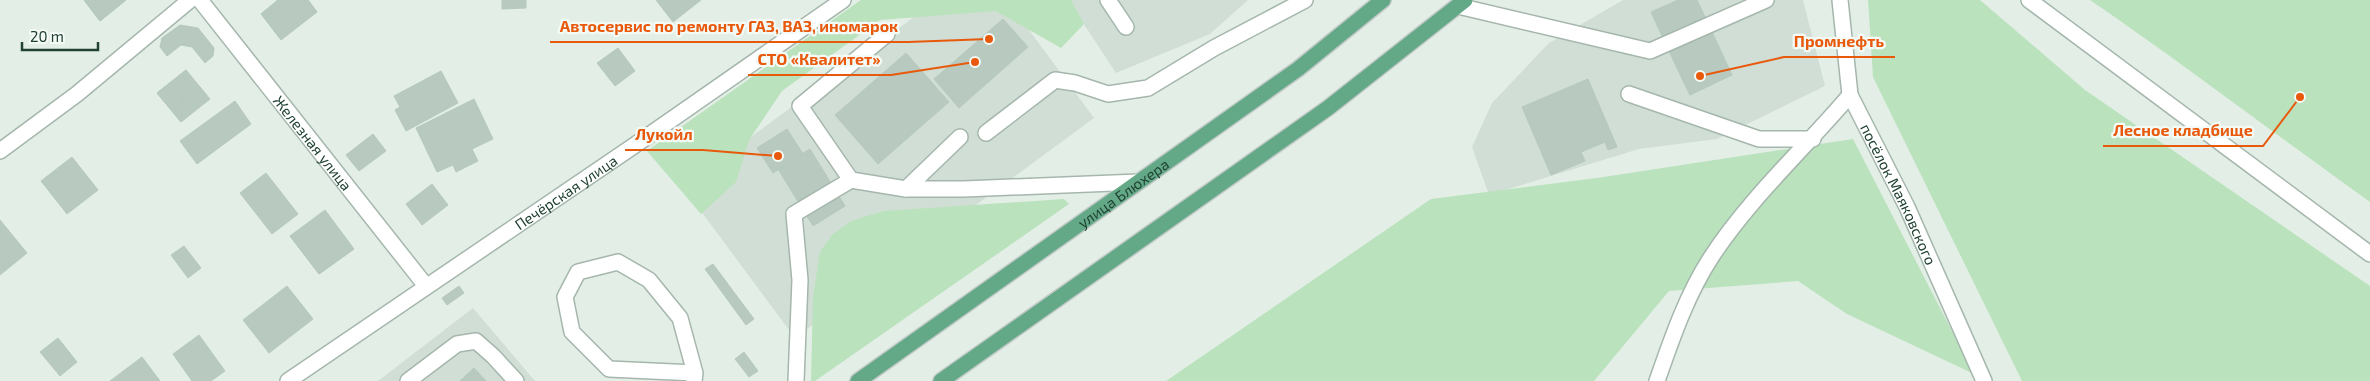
<svg xmlns="http://www.w3.org/2000/svg" width="2370" height="381" viewBox="0 0 2370 381" font-family="'Exo 2',sans-serif">
<style>
.built{fill:#d1ded5}
.green{fill:#bae2bc}
.building{fill:#b8cabf;stroke:#b5c9bc}
.lines{fill:none;stroke-linecap:round;stroke-linejoin:round}
.minor-casing{stroke:#a5b7ad;stroke-width:18}
.major-casing{stroke:#c1cac6;stroke-width:18}
.minor{stroke:#fff;stroke-width:15}
.major{stroke:#63a887;stroke-width:15}
.labels{text-anchor:middle;dominant-baseline:central;stroke-width:4.5;stroke-linejoin:round;paint-order:stroke}
.street-label{font-size:15px;fill:#204232;stroke:#f4faf6}
.leader{fill:none;stroke:#e8590c;stroke-width:2}
.callout-dot{fill:#e8590c;stroke:#f4faf6;stroke-width:2}
.callout-label{font-size:16px;text-anchor:middle;font-weight:bold;fill:#e8590c;stroke:#f4faf6;stroke-width:4.5;stroke-linejoin:round;paint-order:stroke}
</style>
<rect width="100%" height="100%" fill="#e3eee7"/>
<path class="built" d="M 937,0 L 1007,0 L 1094,118 L 795,338 L 683,187 Z
M 1068,0 L 1248,0 L 1210,34 L 1116,73 Z
M 1623,0 L 1803,0 L 1825,86 L 1717,139 L 1639,149 L 1489,195 L 1472,147 L 1492,103 L 1549,43 Z
M 473,308 L 535,381 L 378,381 Z"/>
<path class="green" d="M 861,0 L 1071,0 L 1084,24 L 1061,48 L 996,11 L 880,20 L 782,91 L 749,140 L 736,182 L 701,214 L 647,151 Z
M 1868,0 L 1980,0 L 2085,90 L 2370,286 L 2370,381 L 2022,381 L 1873,77 Z
M 2090,0 L 2370,0 L 2370,202 C 2276,135 2185,65 2090,0 Z
M 1853,139 L 1974,374 L 1847,314 L 1798,281 L 1669,291 L 1594,381 L 1166,381 L 1431,199 L 1597,178 Z
M 1064,199 L 1069,204 L 815,381 L 811,381 L 813,297 L 820,252 L 832,235 L 851,221 L 884,211 Z"/>
<path class="building" d="M 84,0 L 126,0 L 100,21 Z
M 84,0 L 126,0 L 100,21 Z
M 278,0 L 308,0 L 317,12 L 281,40 L 261,14 Z
M 278,0 L 308,0 L 317,12 L 261,14 Z
M 502,0 L 526,0 L 526,8 L 502,9 Z
M 656,0 L 701,0 L 673,22 Z
M 1678,0 L 1697,0 L 1719,47 L 1676,66 L 1651,12 Z
M 1003,19 L 1028,47 L 959,108 L 934,79 Z
M 180,25 L 198,28 L 214,48 L 213,56 L 205,63 L 192,47 L 181,45 L 167,56 L 160,47 L 162,38 Z
M 1719,47 L 1732,75 L 1690,95 L 1676,66 Z
M 618,48 L 635,71 L 615,86 L 597,63 Z
M 906,53 L 949,102 L 878,164 L 835,115 Z
M 186,70 L 210,99 L 181,122 L 157,93 Z
M 186,70 L 181,122 L 157,93 Z
M 441,71 L 458,103 L 406,131 L 395,110 L 400,107 L 394,96 Z
M 1588,79 L 1617,147 L 1608,150 L 1605,142 L 1581,152 L 1585,161 L 1551,175 L 1522,107 Z
M 474,99 L 493,139 L 472,149 L 478,161 L 456,172 L 453,165 L 437,172 L 416,128 Z
M 235,101 L 251,124 L 197,164 L 180,141 Z
M 787,129 L 803,154 L 773,173 L 757,148 Z
M 373,134 L 386,151 L 359,171 L 346,155 Z
M 810,149 L 845,206 L 813,226 L 778,169 Z
M 72,157 L 98,190 L 67,214 L 41,181 Z
M 266,173 L 298,214 L 272,234 L 240,193 Z
M 432,184 L 448,205 L 422,225 L 406,204 Z
M 325,210 L 354,249 L 319,274 L 290,236 Z
M 0,220 L 27,253 L 0,275 Z
M 290,236 L 354,249 L 319,274 Z
M 184,246 L 201,268 L 188,278 L 171,255 Z
M 713,264 L 754,319 L 746,325 L 705,269 Z
M 287,286 L 313,319 L 269,353 L 243,320 Z
M 459,286 L 464,293 L 447,305 L 442,298 Z
M 199,335 L 225,371 L 211,381 L 192,381 L 173,354 Z
M 58,338 L 77,362 L 60,376 L 40,352 Z
M 744,352 L 758,371 L 749,377 L 735,359 Z
M 142,357 L 160,381 L 110,381 Z
M 474,368 L 486,381 L 460,381 Z"/>
<g class="lines">
<g class="minor-casing">
<g id="minor">
<path id="s1" d="M 200,0 L 426,286"/>
<path d="M 1108,0 L 1126,27"/>
<path id="s2" d="M 1840,0 L 1850,95 L 1907,207 L 1984,381"/>
<path d="M 2029,0 L 2370,254"/>
<path d="M 1458,6 L 1650,51 L 1766,0"/>
<path d="M 1629,94 L 1759,139 L 1813,139"/>
<path d="M 986,133 L 1055,80 L 1075,83 L 1108,94 L 1148,88 L 1214,48 L 1305,0"/>
<path d="M 0,151 L 77,94 L 190,0"/>
<path d="M 851,180 L 800,106 L 887,34"/>
<path d="M 906,189 L 960,137"/>
<path id="s3" d="M 288,381 L 635,145 L 843,0"/>
<path d="M 408,381 L 457,344 L 476,341 L 493,356 L 516,381"/>
<path d="M 694,381 L 695,373 L 680,318 L 649,280 L 618,262 L 578,272 L 565,297 L 572,332 L 609,369 L 695,373"/>
<path d="M 796,381 L 800,280 L 794,214 L 851,180 L 906,189 L 964,189 L 1138,182"/>
<path d="M 1657,381 C 1672,338 1687,294 1712,256 C 1750,198 1805,148 1850,95"/>
</g>
</g>
<g class="major-casing">
<g id="major">
<path id="s4" d="M 858,381 L 1298,69 L 1383,0"/>
<path d="M 941,381 L 1328,108 L 1465,0"/>
</g>
</g>
<use href="#minor" class="minor"/>
<use href="#major" class="major"/>
</g>
<g class="labels">
<g class="street-label">
<text stroke="none"><textPath href="#s1" startOffset="182">Железная улица</textPath></text>
<text stroke="none"><textPath href="#s3" startOffset="336">Печёрская улица</textPath></text>
<text stroke="none"><textPath href="#s4" startOffset="325">улица Блюхера</textPath></text>
<text stroke="none"><textPath href="#s2" startOffset="206">посёлок Маяковского</textPath></text>
</g>
</g>
<path class="leader" d="M989 39L908 42H550M1700 76L1784 57H1895M975 62L891 75H748M2300 97L2263 146H2103M778 156L703 150H625"/>
<g class="callout-dot">
<circle cx="989" cy="39" r="5"/>
<circle cx="1700" cy="76" r="5"/>
<circle cx="975" cy="62" r="5"/>
<circle cx="2300" cy="97" r="5"/>
<circle cx="778" cy="156" r="5"/>
</g>
<g class="callout-label">
<text x="729" y="32">Автосервис по ремонту ГАЗ, ВАЗ, иномарок</text>
<text x="1839" y="47">Промнефть</text>
<text x="819" y="65">СТО «Квалитет»</text>
<text x="2183" y="136">Лесное кладбище</text>
<text x="664" y="140">Лукойл</text>
</g>
<path d="M22 42v8h76v-8" fill="none" stroke="#204232" stroke-width="2.5"/>
<text x="30" y="42" font-size="15" fill="#204232" stroke="#f4faf6" stroke-width="4" paint-order="stroke">20 m</text>
</svg>
